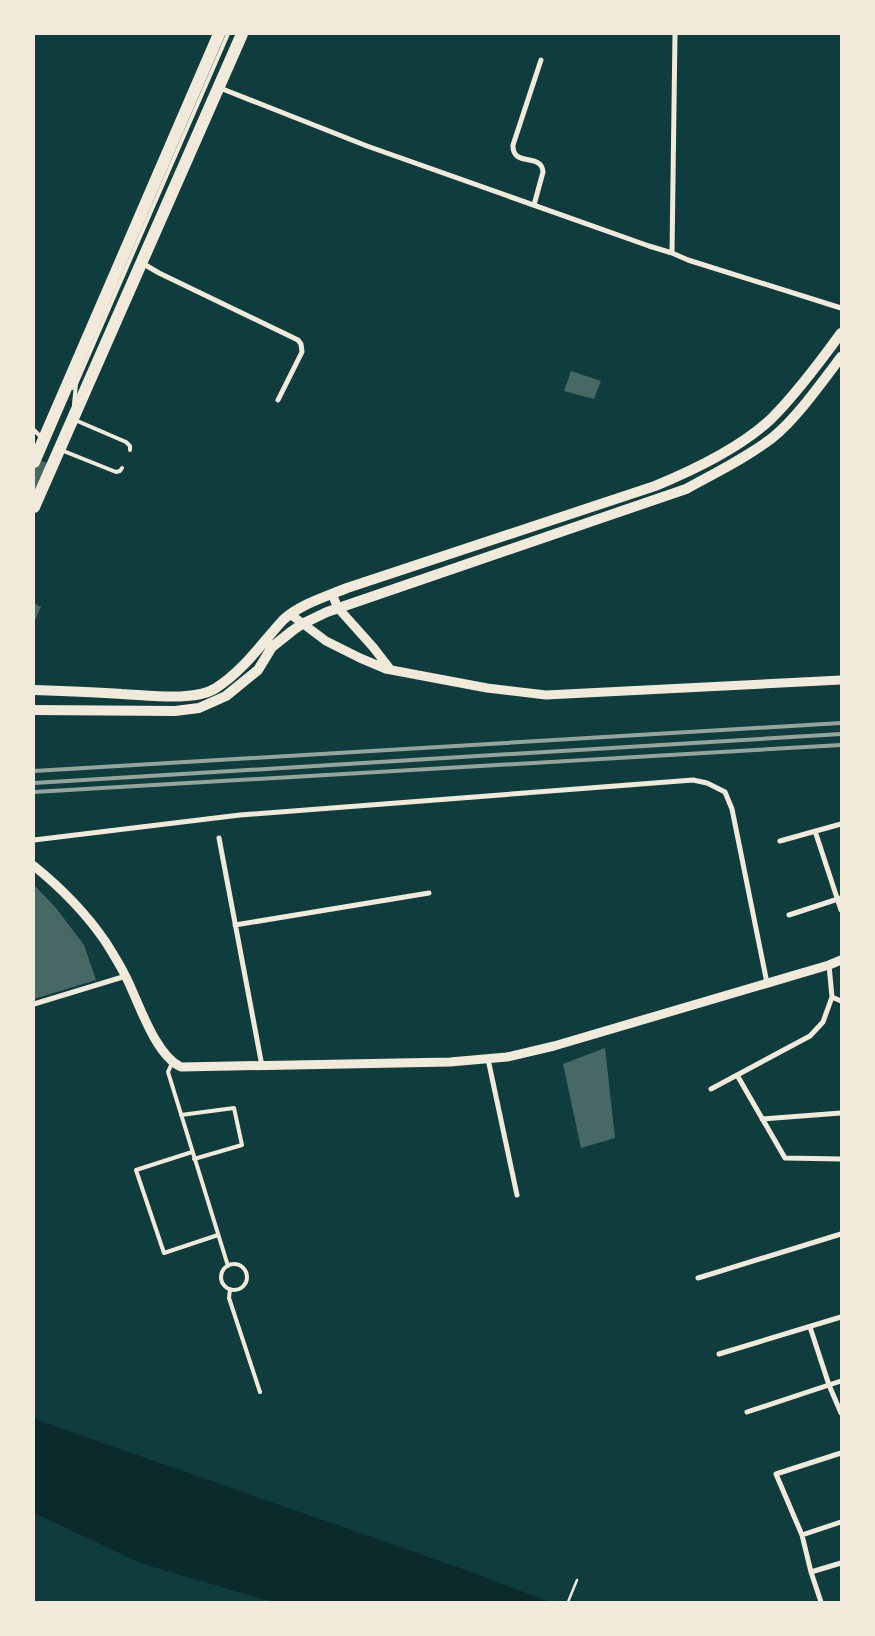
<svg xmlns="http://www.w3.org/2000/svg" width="875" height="1636" viewBox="0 0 875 1636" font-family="'Exo 2',sans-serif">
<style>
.water{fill:#0a2a2b}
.building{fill:#486865}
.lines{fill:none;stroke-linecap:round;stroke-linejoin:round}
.path{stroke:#f1e9da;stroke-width:2.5}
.service{stroke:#f1e9da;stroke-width:4}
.minor{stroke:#f1e9da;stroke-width:5}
.tertiary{stroke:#f1e9da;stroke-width:9}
.secondary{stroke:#f1e9da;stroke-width:10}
.primary{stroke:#f1e9da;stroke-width:12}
.rail{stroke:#97a49c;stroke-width:4}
</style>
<rect width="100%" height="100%" fill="#0f3d3e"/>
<path class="water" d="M 34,1417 L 37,1420 L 463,1569 L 550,1602 L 273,1602 L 143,1564 L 34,1513 Z"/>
<path class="building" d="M 571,371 L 601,381 L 594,399 L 564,391 Z
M 37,460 L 48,463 L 34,495 L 34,469 Z
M 34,603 L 41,607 L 34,622 Z
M 34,885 L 56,908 L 84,945 L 96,980 L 34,999 Z
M 605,1048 L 615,1138 L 581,1148 L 563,1064 Z"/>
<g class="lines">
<path class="path" d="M 568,1602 L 577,1580"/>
<path class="service" d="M 72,388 L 76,384 L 228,34
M 74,404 L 76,384
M 75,420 L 126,442 L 130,446 L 130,450
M 34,430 L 41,437
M 61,450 L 116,472 L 120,471 L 122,468
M 172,1063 L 168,1072 L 228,1266
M 181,1115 L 234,1108 L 242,1145 L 194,1159
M 192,1152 L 136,1170 L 164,1253 L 218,1235
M221 1277a13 13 0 1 1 26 0a13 13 0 1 1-26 0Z
M 230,1289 L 229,1298 L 260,1392"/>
<path class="minor" d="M 220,88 L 367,146 L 649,246 L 672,253 L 688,260 L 841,308
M 534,205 L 543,172 C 542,152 512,168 513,145 L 541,60
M 672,253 L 675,34
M 142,263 L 159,273 L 298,340 L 301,344 L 302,352 L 278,400
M 815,831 L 841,910
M 219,838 L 262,1066
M 34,840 L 240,815 L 693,780 L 707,783 L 725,792 L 732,809 L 767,983
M 780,841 L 841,824
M 789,915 L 841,898
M 235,925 L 429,893
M 832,997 L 841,1001
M 34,1004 L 126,976
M 488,1059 L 517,1195
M 737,1075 L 785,1158 L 841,1159
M 711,1089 L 810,1036 L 823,1022 L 832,997 L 829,965
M 762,1119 L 841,1113
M 698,1278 L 841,1234
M 810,1327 L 829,1385 L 841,1413
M 719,1354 L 841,1317
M 747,1412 L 841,1381
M 802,1535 L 841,1522
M 811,1572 L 841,1563
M 821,1602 L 811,1572 L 802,1535 L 776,1474 L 841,1453"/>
<path class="tertiary" d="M 332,594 L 338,608 L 373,647 L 390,669
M 290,614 L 326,641 L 360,658 L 386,669 L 487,688 L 546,695 L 841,680
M 34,866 C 60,887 85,912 105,941 C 112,952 120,965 126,977 C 139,1003 155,1055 181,1067 L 450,1062 L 507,1057 L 554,1046 L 829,965 L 841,960"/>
<path class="secondary" d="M 34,690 C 63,691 92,692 122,694 C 148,695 194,702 216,688 C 243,671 262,643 283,620 C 301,604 325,597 347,588 L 655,486 C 694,470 740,448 771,419 C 797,393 820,362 841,333
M 34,710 L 175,711 L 199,708 L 226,696 L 258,670 L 272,647 L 292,631 L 302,624 L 327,612 L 686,489 C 715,473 746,458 772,438 C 796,419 822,382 841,357"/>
<path class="primary" d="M 34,462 L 219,34
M 34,507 L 242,34"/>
<path class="rail" d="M 34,771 L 841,723
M 34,783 L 841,734
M 34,792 L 841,745"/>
</g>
<rect width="875" height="1636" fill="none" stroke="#f1e9da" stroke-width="70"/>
</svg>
